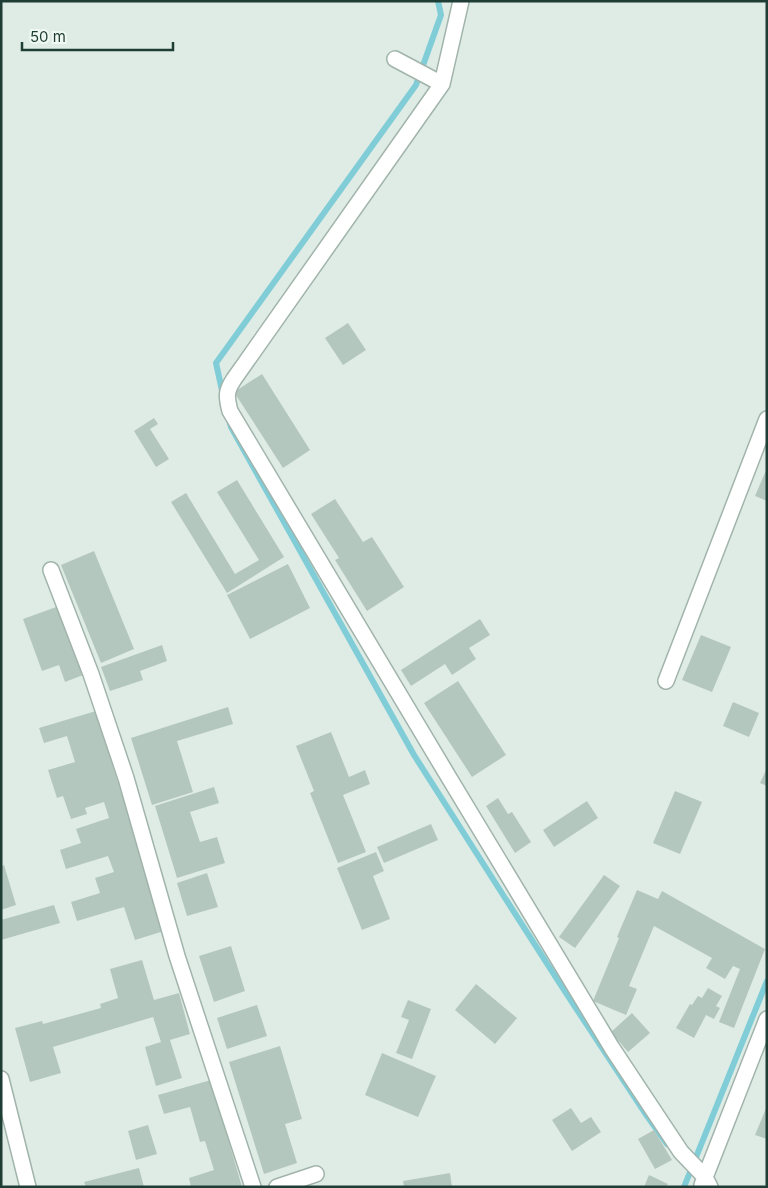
<svg xmlns="http://www.w3.org/2000/svg" width="768" height="1188" viewBox="0 0 768 1188" font-family="Inter,sans-serif">
<style>
.lines{fill:none;stroke-linecap:round;stroke-linejoin:round}
.stream{stroke:#80cdd7;stroke-width:6}
.building{fill:#b4c7be}
.minor-casing{stroke:#a1b4ac;stroke-width:18}
.minor{stroke:#fff;stroke-width:15}
</style>
<rect width="100%" height="100%" fill="#dfece5"/>
<g class="lines">
<path class="stream" d="M 223,395 L 216,363 L 416,85 L 441,15 L 438,1
M 229,419 L 231,427 L 414,755 L 505,898 L 562,987 L 647,1116 L 667,1144
M 684,1187 L 767,981"/>
</g>
<path class="building" d="M 348,323 L 366,350 L 343,365 L 325,338 Z
M 262,374 L 310,450 L 283,468 L 234,392 Z
M 154,418 L 158,424 L 150,429 L 169,459 L 156,467 L 134,431 Z
M 767,468 L 767,501 L 755,496 Z
M 237,480 L 284,557 L 227,593 L 171,502 L 186,493 L 235,574 L 259,560 L 217,492 Z
M 335,499 L 363,542 L 372,537 L 404,587 L 367,611 L 335,560 L 339,558 L 311,514 Z
M 94,551 L 134,649 L 101,663 L 61,565 Z
M 288,564 L 310,608 L 250,639 L 227,595 Z
M 59,606 L 83,675 L 65,682 L 59,665 L 42,671 L 23,619 Z
M 480,619 L 490,635 L 469,648 L 476,659 L 452,675 L 445,664 L 411,686 L 401,670 Z
M 701,635 L 731,647 L 712,692 L 682,680 Z
M 162,645 L 167,661 L 140,671 L 143,680 L 110,691 L 101,667 Z
M 458,681 L 506,755 L 472,777 L 424,703 Z
M 733,702 L 759,713 L 749,737 L 723,726 Z
M 228,707 L 233,724 L 177,741 L 193,792 L 152,805 L 131,738 Z
M 96,711 L 164,931 L 135,940 L 124,907 L 77,921 L 71,902 L 100,893 L 95,878 L 114,872 L 108,856 L 66,869 L 60,850 L 81,843 L 76,829 L 109,818 L 104,802 L 85,808 L 87,814 L 71,819 L 63,796 L 57,798 L 48,770 L 75,762 L 67,736 L 44,743 L 39,728 Z
M 331,732 L 349,777 L 365,770 L 370,784 L 343,795 L 366,852 L 338,863 L 310,793 L 314,791 L 296,746 Z
M 767,768 L 767,786 L 760,783 Z
M 214,787 L 219,803 L 190,812 L 200,842 L 217,837 L 225,863 L 177,878 L 155,806 Z
M 675,791 L 702,802 L 680,854 L 653,843 Z
M 498,798 L 508,814 L 512,812 L 531,842 L 515,853 L 486,806 Z
M 587,801 L 598,818 L 554,847 L 543,830 Z
M 431,824 L 438,840 L 384,863 L 377,847 Z
M 376,852 L 384,871 L 373,876 L 390,919 L 362,930 L 337,868 Z
M 4,865 L 16,905 L 1,910 L 1,866 Z
M 207,873 L 218,907 L 187,916 L 177,883 Z
M 604,875 L 620,886 L 575,948 L 559,937 Z
M 637,890 L 658,899 L 662,891 L 765,949 L 734,1028 L 719,1022 L 740,969 L 733,966 L 725,979 L 706,968 L 712,958 L 654,926 L 629,986 L 637,989 L 626,1015 L 593,1001 L 619,938 L 617,937 Z
M 54,905 L 60,923 L 1,940 L 1,920 Z
M 231,946 L 245,991 L 214,1002 L 199,956 Z
M 142,960 L 154,1000 L 179,993 L 190,1034 L 170,1040 L 182,1078 L 156,1086 L 145,1047 L 161,1042 L 153,1017 L 53,1047 L 61,1073 L 30,1082 L 15,1028 L 42,1021 L 43,1024 L 101,1008 L 100,1004 L 118,998 L 110,969 Z
M 476,984 L 517,1018 L 495,1044 L 455,1010 Z
M 708,988 L 722,996 L 716,1006 L 720,1008 L 714,1019 L 706,1015 L 694,1038 L 676,1028 L 690,1004 L 692,1005 L 698,996 L 702,998 Z
M 408,1000 L 431,1009 L 412,1059 L 396,1053 L 409,1020 L 401,1017 Z
M 257,1005 L 267,1036 L 227,1049 L 217,1018 Z
M 632,1013 L 650,1033 L 628,1052 L 611,1032 Z
M 280,1046 L 302,1119 L 285,1124 L 297,1163 L 264,1174 L 229,1062 Z
M 382,1053 L 436,1076 L 418,1117 L 365,1095 Z
M 211,1080 L 242,1187 L 191,1187 L 189,1178 L 214,1170 L 205,1141 L 200,1142 L 190,1107 L 164,1114 L 158,1095 Z
M 767,1106 L 767,1139 L 755,1135 Z
M 571,1108 L 581,1123 L 591,1117 L 601,1132 L 572,1151 L 552,1120 Z
M 148,1125 L 157,1154 L 136,1160 L 128,1131 Z
M 654,1130 L 672,1160 L 655,1169 L 638,1139 Z
M 139,1168 L 144,1187 L 86,1187 L 84,1182 Z
M 450,1173 L 452,1187 L 404,1187 L 403,1181 Z
M 649,1175 L 668,1184 L 666,1187 L 644,1187 Z"/>
<g class="lines">
<g class="minor-casing">
<path id="minor" d="M 461,1 L 442,84 L 234,379 C 226,391 226,396 230,411 L 448,776 L 612,1048 L 681,1152 L 705,1177 L 710,1187
M 395,59 L 442,84
M 51,570 L 91,674 L 126,778 L 177,956 L 253,1187
M 666,681 L 767,419
M 1,1079 L 28,1187
M 702,1185 L 767,1019
M 277,1187 L 316,1174"/>
</g>
<use href="#minor" class="minor"/>
</g>
<rect width="768" height="1188" fill="none" stroke="#1e3d34" stroke-width="5"/>
<path d="M22 42v8h151v-8" fill="none" stroke="#1e3d34" stroke-width="2.5"/>
<text x="30" y="42" font-size="15" fill="#1e3d34" stroke="#eff8f3" stroke-width="4" paint-order="stroke">50 m</text>
</svg>
